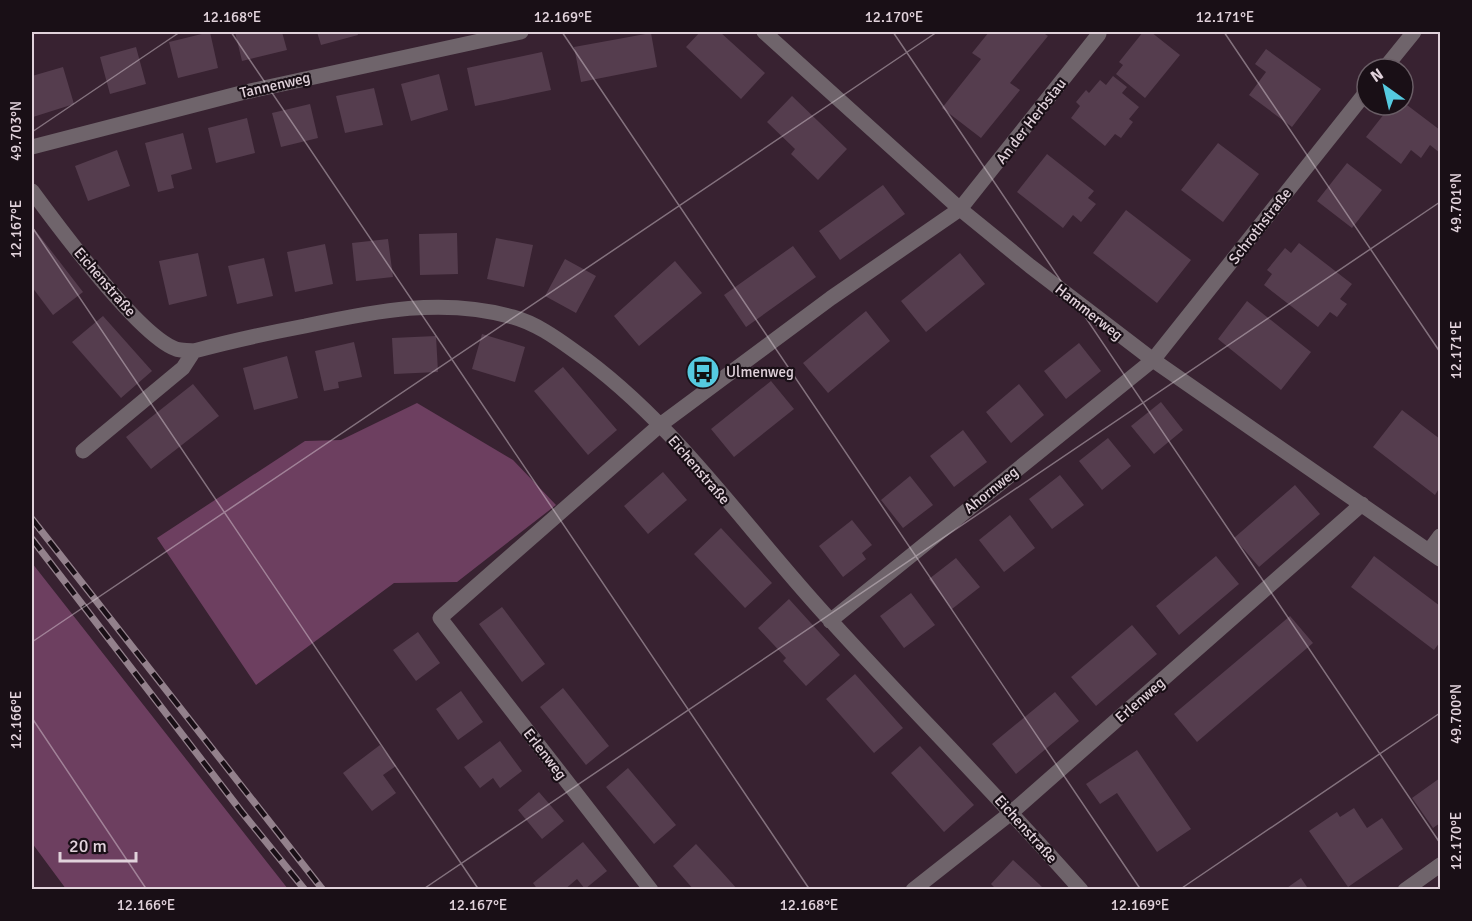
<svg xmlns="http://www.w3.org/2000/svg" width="1472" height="921" viewBox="0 0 1472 921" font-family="Signika,sans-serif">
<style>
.green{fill:#6d3f60}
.building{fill:#553d4e}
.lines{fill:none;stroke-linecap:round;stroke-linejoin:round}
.minor{stroke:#6f646b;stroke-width:15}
.rail-casing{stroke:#93818c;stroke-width:7}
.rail{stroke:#190f16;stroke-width:4.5;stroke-dasharray:14;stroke-linecap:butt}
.ticks{fill:none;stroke:#e1d2db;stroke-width:1.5;stroke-opacity:0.45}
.labels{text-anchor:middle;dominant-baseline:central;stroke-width:4.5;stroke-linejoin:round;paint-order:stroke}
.street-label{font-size:15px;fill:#e1d2db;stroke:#190f16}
.poi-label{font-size:15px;fill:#e1d2db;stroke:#190f16;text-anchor:start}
.neatline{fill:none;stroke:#e1d2db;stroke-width:2}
.ticks-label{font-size:15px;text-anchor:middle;fill:#e1d2db}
</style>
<rect width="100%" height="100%" fill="#382231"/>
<path class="green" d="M 417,403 L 513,460 L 556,505 L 457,582 L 394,583 L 256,685 L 157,538 L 305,441 L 341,440 Z
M 32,563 L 288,889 L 66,889 L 32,843 Z"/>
<path class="building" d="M 210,32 L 218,68 L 178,78 L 169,42 Z
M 235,32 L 282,32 L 287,50 L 242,61 Z
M 317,32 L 357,32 L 358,35 L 321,45 Z
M 700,32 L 720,32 L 765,73 L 741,99 L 686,47 Z
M 989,32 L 1042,32 L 1048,36 L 1010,83 L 1020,90 L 981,138 L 942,108 L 981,59 L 972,53 Z
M 1143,32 L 1151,32 L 1180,55 L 1145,98 L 1116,74 L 1123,65 L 1119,62 Z
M 651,33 L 657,67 L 581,82 L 574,47 Z
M 136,47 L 146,84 L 110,94 L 100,57 Z
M 1266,49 L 1321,89 L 1292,127 L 1249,95 L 1266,72 L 1255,64 Z
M 542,52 L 551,90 L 475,106 L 467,68 Z
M 63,67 L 74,104 L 33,117 L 32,76 Z
M 439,74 L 448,110 L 411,121 L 401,84 Z
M 1113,76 L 1127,87 L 1122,93 L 1139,107 L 1129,119 L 1133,122 L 1121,138 L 1115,134 L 1105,146 L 1071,118 L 1080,106 L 1076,102 L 1086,90 L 1089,93 L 1100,80 L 1106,85 Z
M 374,88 L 383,125 L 345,133 L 336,96 Z
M 792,96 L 847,149 L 818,180 L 791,154 L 795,149 L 767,122 Z
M 1403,102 L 1440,130 L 1440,153 L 1430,145 L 1421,158 L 1411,150 L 1401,164 L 1366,137 L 1388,109 L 1392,112 L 1398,105 L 1403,105 Z
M 310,104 L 318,138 L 281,147 L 272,113 Z
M 247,118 L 255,153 L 216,163 L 208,128 Z
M 183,133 L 192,169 L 171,175 L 174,188 L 158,192 L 145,143 Z
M 1218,143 L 1259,174 L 1223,222 L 1181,190 Z
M 117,150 L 130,186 L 88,201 L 75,166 Z
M 1047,154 L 1094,191 L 1088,198 L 1096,204 L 1081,222 L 1073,215 L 1063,228 L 1017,192 Z
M 1347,163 L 1382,190 L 1352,228 L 1317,201 Z
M 883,185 L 905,214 L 840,260 L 819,231 Z
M 1126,210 L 1191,260 L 1157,303 L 1093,253 Z
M 32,226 L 83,292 L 53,315 L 32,287 Z
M 457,233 L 458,274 L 420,275 L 419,234 Z
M 496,238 L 533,245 L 524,287 L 487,279 Z
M 388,239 L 393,277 L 356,281 L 352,243 Z
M 1299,243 L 1352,284 L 1340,299 L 1347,304 L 1337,317 L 1330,312 L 1318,327 L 1264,285 L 1272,274 L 1267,270 L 1285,248 L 1291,253 Z
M 325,244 L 333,284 L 295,292 L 287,252 Z
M 793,246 L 816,277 L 746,327 L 724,295 Z
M 198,253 L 207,296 L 169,305 L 159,261 Z
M 960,253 L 985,284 L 926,332 L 901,301 Z
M 264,258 L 273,296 L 237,304 L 228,266 Z
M 565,259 L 596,276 L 576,313 L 545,296 Z
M 675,261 L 702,293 L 639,346 L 614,316 Z
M 1247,301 L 1311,352 L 1281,390 L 1218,339 Z
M 866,311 L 890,341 L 828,393 L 803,363 Z
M 103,316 L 152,371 L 121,398 L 72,342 Z
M 482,334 L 525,347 L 515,382 L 472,369 Z
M 436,336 L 438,372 L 394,374 L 392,338 Z
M 354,342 L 362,377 L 338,382 L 339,388 L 324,391 L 315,351 Z
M 1079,343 L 1101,371 L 1066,399 L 1044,371 Z
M 287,356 L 298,398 L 254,410 L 243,368 Z
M 563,367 L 617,430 L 588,455 L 534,391 Z
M 771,381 L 794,409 L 734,457 L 711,429 Z
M 193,384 L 219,416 L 151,469 L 126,437 Z
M 1019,384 L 1044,415 L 1011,443 L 986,412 Z
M 1161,402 L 1183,430 L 1154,454 L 1131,426 Z
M 1402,410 L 1440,439 L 1440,487 L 1435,495 L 1373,447 Z
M 963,430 L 987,462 L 954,487 L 930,456 Z
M 1108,438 L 1131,466 L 1102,490 L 1079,461 Z
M 663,472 L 687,500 L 648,534 L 624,506 Z
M 1060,475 L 1084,505 L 1052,529 L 1029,499 Z
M 910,476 L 933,505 L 903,528 L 881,500 Z
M 1295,485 L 1320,514 L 1259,567 L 1234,538 Z
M 1010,515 L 1035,548 L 1004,572 L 979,540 Z
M 852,520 L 872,545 L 862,553 L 866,559 L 843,577 L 819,546 Z
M 721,528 L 772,583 L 745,608 L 694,554 Z
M 1216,556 L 1239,584 L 1179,635 L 1156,606 Z
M 1374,556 L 1440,606 L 1440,642 L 1434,650 L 1351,587 Z
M 956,558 L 980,587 L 952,609 L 929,579 Z
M 911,593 L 935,625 L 904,648 L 880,616 Z
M 789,599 L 840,655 L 806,686 L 783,661 L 786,658 L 758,628 Z
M 502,607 L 545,664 L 522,682 L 479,624 Z
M 1290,616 L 1313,643 L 1197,742 L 1174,714 Z
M 1132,625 L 1157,654 L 1096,706 L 1071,677 Z
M 418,632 L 440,663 L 416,681 L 393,650 Z
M 855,674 L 903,728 L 874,753 L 826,699 Z
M 563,688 L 609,746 L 586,765 L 540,707 Z
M 461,691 L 483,722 L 458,740 L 436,709 Z
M 1055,692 L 1079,721 L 1016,774 L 992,744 Z
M 500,741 L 522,771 L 500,788 L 493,778 L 480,788 L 464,767 Z
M 380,745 L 396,766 L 383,775 L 396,793 L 372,811 L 343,773 Z
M 920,746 L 974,805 L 944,832 L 891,773 Z
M 1137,750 L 1191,829 L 1157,852 L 1117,793 L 1100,804 L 1086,784 Z
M 628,768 L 676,825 L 654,844 L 606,787 Z
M 1440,778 L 1440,823 L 1433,828 L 1412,798 Z
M 539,792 L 564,821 L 542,839 L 518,810 Z
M 1354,808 L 1367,828 L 1382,818 L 1403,849 L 1348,887 L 1309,831 L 1337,812 L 1340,817 Z
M 583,842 L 607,871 L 585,889 L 577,879 L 564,890 L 538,890 L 533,883 Z
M 696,844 L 721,871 L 738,890 L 694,890 L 673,866 Z
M 1013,860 L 1039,884 L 1045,890 L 997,890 L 991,884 Z
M 1301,878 L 1309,890 L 1284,890 Z"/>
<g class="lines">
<path class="minor" d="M 764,32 L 960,209 L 1030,266 L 1153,360 L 1440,559
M 1384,69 L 1414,32
M 32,147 L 241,93 L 521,32
M 32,191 C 57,225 139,336 176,349 C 181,351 188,350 194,351 C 231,341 268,333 305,326 C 375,311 443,297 513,317 C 535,323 555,337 573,350 C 676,422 747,531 832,622 C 914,712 1000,798 1081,890
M 83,451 L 183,368 L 194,351
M 1429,551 L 1440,536
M 830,621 L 1153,360 L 1367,91
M 651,890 L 440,618 L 660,425 L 831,298 L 960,209 L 1099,34 L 1099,32
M 913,890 L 1012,812 L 1362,504
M 1405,890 L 1440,865"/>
<g class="rail-casing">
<path id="rail" d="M 32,519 L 323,890
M 32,539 L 241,811 L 305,890"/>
</g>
<use href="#rail" class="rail"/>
</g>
<path class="ticks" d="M 231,32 L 810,890M 562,32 L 1141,890M 893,32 L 1440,843M 1224,32 L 1440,352M 32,132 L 180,32M 32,227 L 479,890M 32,642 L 937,32M 32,718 L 147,890M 422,890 L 1440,202M 1179,890 L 1440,713"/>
<defs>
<g id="bus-disc" transform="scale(1.725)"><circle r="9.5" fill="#55cae0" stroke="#190f16"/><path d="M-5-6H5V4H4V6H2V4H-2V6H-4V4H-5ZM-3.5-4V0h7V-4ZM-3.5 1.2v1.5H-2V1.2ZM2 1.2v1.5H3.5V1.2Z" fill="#111"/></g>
</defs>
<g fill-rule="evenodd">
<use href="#bus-disc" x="703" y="372"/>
</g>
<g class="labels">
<g class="street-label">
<text transform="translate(275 85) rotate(-13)">Tannenweg</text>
<text transform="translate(1031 121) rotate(-52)">An der Herbstau</text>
<text transform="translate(1260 226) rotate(-52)">Schrothstraße</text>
<text transform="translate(105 282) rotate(49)">Eichenstraße</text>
<text transform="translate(1089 312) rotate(38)">Hammerweg</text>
<text transform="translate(699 470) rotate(49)">Eichenstraße</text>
<text transform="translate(991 490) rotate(-39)">Ahornweg</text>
<text transform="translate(1140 700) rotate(-41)">Erlenweg</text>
<text transform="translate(545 754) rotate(52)">Erlenweg</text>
<text transform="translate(1026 829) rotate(48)">Eichenstraße</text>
</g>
<g class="poi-label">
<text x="726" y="372">Ulmenweg</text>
</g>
</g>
<rect width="1472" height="921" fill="none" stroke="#190f16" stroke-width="66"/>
<g transform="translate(1385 87) rotate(326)"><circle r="28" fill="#190f16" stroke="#695d65" stroke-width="1.5"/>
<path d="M0-4.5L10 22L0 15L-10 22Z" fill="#55cae0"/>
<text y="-9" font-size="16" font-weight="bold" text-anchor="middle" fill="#e1d2db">N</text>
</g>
<path d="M60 852v9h76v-9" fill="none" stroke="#e1d2db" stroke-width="3"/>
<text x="69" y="852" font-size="18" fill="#e1d2db" stroke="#190f16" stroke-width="4.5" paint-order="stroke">20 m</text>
<rect x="33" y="33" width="1406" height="855" class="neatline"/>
<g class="ticks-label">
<text x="232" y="22">12.168°E</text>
<text x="563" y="22">12.169°E</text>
<text x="894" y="22">12.170°E</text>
<text x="1225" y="22">12.171°E</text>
<text transform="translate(16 131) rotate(-90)" y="5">49.703°N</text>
<text transform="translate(1456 203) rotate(-90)" y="5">49.701°N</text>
<text transform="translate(16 229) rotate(-90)" y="5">12.167°E</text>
<text transform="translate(1456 350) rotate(-90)" y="5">12.171°E</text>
<text transform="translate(1456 714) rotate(-90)" y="5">49.700°N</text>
<text transform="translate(16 720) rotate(-90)" y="5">12.166°E</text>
<text transform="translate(1456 841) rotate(-90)" y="5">12.170°E</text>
<text x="146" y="910">12.166°E</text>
<text x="478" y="910">12.167°E</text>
<text x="809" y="910">12.168°E</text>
<text x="1140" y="910">12.169°E</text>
</g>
</svg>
